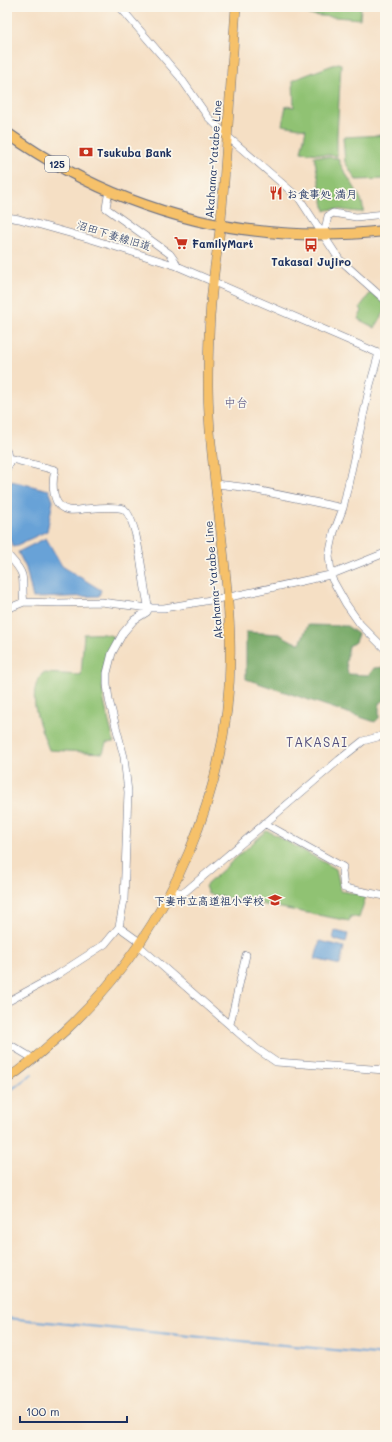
<svg xmlns="http://www.w3.org/2000/svg" width="392" height="1442" viewBox="0 0 392 1442" font-family="Mali,'Klee One',sans-serif">
<style>
.green{fill:#90c273;stroke:#567868}
.forest{fill:#74a865;stroke:#486c62}
.water{fill:#68a2d7;stroke:#42689a}
.lines{fill:none;stroke-linecap:round;stroke-linejoin:round}
.stream{stroke:#68a2d7;stroke-width:2}
.minor-casing{stroke:#676d82;stroke-width:8}
.major-casing{stroke:#676d82;stroke-width:10}
.highway-casing{stroke:#676d82;stroke-width:12}
.minor{stroke:#fff;stroke-width:7}
.major{stroke:#f6c16b;stroke-width:9}
.highway{stroke:#f6c16b;stroke-width:10}
.labels{text-anchor:middle;dominant-baseline:central;stroke-width:3.5;stroke-linejoin:round;paint-order:stroke}
.shield{fill:#fbf7ec;stroke:#5e6b89;stroke-width:1}
.shield-label{font-size:10px;font-weight:bold;fill:#1b2f5e}
.poi-label{font-size:11px;font-weight:bold;fill:#1b2f5e;stroke:#fbf7ec;text-anchor:start}
.street-label{font-size:11px;fill:#1b2f5e;stroke:#fbf7ec}
.neighbourhood-label{font-size:12px;fill:#565281;stroke:#fbf7ec}
.quarter-label{font-size:13px;letter-spacing:1px;fill:#565281;stroke:#fbf7ec}
</style>
<rect width="100%" height="100%" fill="#fbf7ec"/>
<filter id="ink" filterUnits="userSpaceOnUse"><feTurbulence type="fractalNoise" baseFrequency=".025" numOctaves="2"/><feDisplacementMap in="SourceGraphic" scale="8" xChannelSelector="R" yChannelSelector="G"/><feConvolveMatrix kernelMatrix="1 2 1 2 8 2 1 2 1" color-interpolation-filters="sRGB"/></filter>
<filter id="wash" filterUnits="userSpaceOnUse"><feTurbulence type="fractalNoise" baseFrequency=".012" numOctaves="4" result="noise"/><feDisplacementMap in="SourceGraphic" scale="16" xChannelSelector="R" yChannelSelector="G"/><feGaussianBlur stdDeviation="0.9" result="paint"/><feColorMatrix in="noise" values="0 0 0 0 0 0 0 0 0 0 0 0 0 0 0 0 0 1.4 0 .05"/><feComposite in="paint" operator="in"/></filter>
<g filter="url(#wash)">
<rect width="100%" height="100%" fill="#f5dfc4"/>
<path class="green" d="M 310,7 L 361,7 L 360,19 L 309,15 Z
M 338,63 L 341,64 L 337,136 L 337,156 L 301,152 L 306,129 L 282,125 L 286,106 L 294,107 L 293,80 Z
M 385,135 L 385,179 L 356,180 L 345,162 L 343,137 Z
M 314,156 L 338,158 C 342,173 366,198 363,212 C 352,213 334,206 325,211 Z
M 371,292 L 385,303 L 385,311 L 375,328 L 358,319 L 362,311 L 360,307 Z
M 84,634 C 93,634 108,632 115,638 C 93,679 104,700 114,742 L 106,743 L 103,753 L 49,750 C 41,728 24,694 43,673 L 81,675 Z
M 266,831 L 270,832 L 336,869 L 341,891 L 366,896 L 359,918 L 351,916 L 349,921 L 208,894 L 205,886 Z"/>
<path class="forest" d="M 308,625 L 347,626 L 358,634 L 355,642 L 349,646 L 346,662 L 348,674 L 369,675 L 374,668 L 385,667 L 385,700 L 379,703 L 379,718 L 375,722 L 246,679 L 246,632 L 279,634 L 294,642 L 300,643 Z"/>
<path class="water" d="M 11,481 L 49,490 L 53,501 L 47,531 L 13,547 L 7,532 L 7,496 Z
M 46,538 L 62,566 L 101,590 L 99,596 L 33,598 L 26,568 L 18,552 Z
M 335,931 L 348,934 L 346,943 L 333,939 Z
M 320,941 L 344,947 L 340,965 L 315,959 Z"/>
<g class="lines">
<path class="stream" d="M 7,1093 L 32,1074
M 7,1318 L 385,1355"/>
</g>
</g>
<g filter="url(#ink)">
<g class="lines">
<g class="minor-casing">
<path id="minor" d="M 120,7 L 180,77 L 208,117 L 227,136 L 299,198 L 339,259 L 385,300
M 109,190 L 106,208 L 170,254 L 175,261 L 177,266
M 7,217 L 19,219 L 94,240 L 177,266 L 385,356
M 324,235 L 328,216 L 333,213 L 356,217 L 385,214
M 379,353 L 370,385 L 343,508 L 334,532 L 329,556 L 332,579 L 346,604 L 360,624 L 385,649
M 7,452 L 9,464 L 7,469
M 8,458 L 55,470 C 52,482 51,507 68,510 C 73,511 79,510 84,509 C 97,508 111,506 124,509 C 140,523 142,586 149,608 L 147,612 L 134,620 L 123,633 L 112,653 L 107,673 L 107,684 L 109,700 L 124,757 L 128,792 L 124,900 L 119,927 L 137,940 L 138,945 L 257,1049 L 276,1062 L 385,1070
M 216,484 L 242,487 L 343,508
M 7,554 C 12,560 20,567 22,575 C 24,584 22,593 24,602 L 59,603 L 101,602 L 149,608 L 164,608 L 234,596 L 330,575 L 385,553
M 7,609 L 24,602
M 264,823 L 343,867 L 342,871 L 344,888 L 385,896
M 171,890 L 182,893 L 186,891 L 339,760 L 363,741 L 385,735
M 7,1002 L 57,975 L 105,944 L 119,927
M 230,1024 L 246,955
M 7,1043 L 34,1059"/>
</g>
<g class="major-casing">
<path id="major" d="M 7,1079 C 28,1065 46,1048 65,1031 C 171,931 234,786 230,639 C 228,554 209,471 208,386 C 208,352 209,317 213,283 C 215,262 219,241 221,220 C 227,149 231,78 236,7"/>
</g>
<g class="highway-casing">
<path id="highway" d="M 7,133 C 120,213 247,246 385,231"/>
</g>
<use href="#minor" class="minor"/>
<use href="#major" class="major"/>
<use href="#highway" class="highway"/>
</g>
</g>
<defs>
<g id="bank-bare" transform="scale(1.08)"><path d="M-6-4H6V4H-6ZM0-2.3a2.3 2.3 0 1 0 0 4.6a2.3 2.3 0 1 0 0-4.6Z" fill="#c8321e" stroke="#fbf7ec" stroke-width="2.5" paint-order="stroke"/></g>
<g id="restaurant-bare" transform="scale(1.08)"><path d="M-5-6h1v4h1v-4h1v4h1v-4h1v5L-1.5 .5V6h-2V.5L-5-1ZM5-6V6H3V1.5H1.5Q1.5-4 5-6Z" fill="#c8321e" stroke="#fbf7ec" stroke-width="2.5" paint-order="stroke"/></g>
<g id="supermarket-bare" transform="scale(1.08)"><path d="M-6-5.5h2.5l.6 2H6L4.5 2H-2.5L-4.4-4H-6ZM-1.5 3.2a1.3 1.3 0 1 0 .1 0ZM3 3.2a1.3 1.3 0 1 0 .1 0Z" fill="#c8321e" stroke="#fbf7ec" stroke-width="2.5" paint-order="stroke"/></g>
<g id="bus-bare" transform="scale(1.08)"><path d="M-5-6H5V4H4V6H2V4H-2V6H-4V4H-5ZM-3.5-4V0h7V-4ZM-3.5 1.2v1.5H-2V1.2ZM2 1.2v1.5H3.5V1.2Z" fill="#c8321e" stroke="#fbf7ec" stroke-width="2.5" paint-order="stroke"/></g>
<g id="school-bare" transform="scale(1.08)"><path d="M0-5L7-2L0 1L-7-2ZM-4 1L0 2.5L4 1V4Q0 6-4 4Z" fill="#c8321e" stroke="#fbf7ec" stroke-width="2.5" paint-order="stroke"/></g>
</defs>
<g fill-rule="evenodd">
<use href="#bank-bare" x="86" y="152"/>
<use href="#restaurant-bare" x="276" y="193"/>
<use href="#supermarket-bare" x="181" y="243"/>
<use href="#bus-bare" x="311" y="245"/>
<use href="#school-bare" x="275" y="900"/>
</g>
<g class="labels">
<rect class="shield" x="45" y="156" width="24" height="16" rx="3"/>
<g class="shield-label">
<text x="57" y="164">125</text>
</g>
<g class="poi-label">
<text x="97" y="152">Tsukuba Bank</text>
<text x="287" y="193">お食事処 満月</text>
<text x="192" y="243">FamilyMart</text>
<text x="311" y="261" text-anchor="middle">Takasai Jujiro</text>
<text x="264" y="900" text-anchor="end">下妻市立高道祖小学校</text>
</g>
<g class="street-label">
<text transform="translate(213 159) rotate(-86)">Akahama-Yatabe Line</text>
<text transform="translate(114 235) rotate(17)">沼田下妻線旧道</text>
<text transform="translate(213 580) rotate(-95)">Akahama-Yatabe Line</text>
</g>
<g class="neighbourhood-label">
<text x="236" y="402">中台</text>
</g>
<g class="quarter-label">
<text x="317" y="741">TAKASAI</text>
</g>
</g>
<rect width="392" height="1442" fill="none" stroke="#fbf7ec" stroke-width="24"/>
<path d="M20 1416v6h107v-6" fill="none" stroke="#1b2f5e" stroke-width="2"/>
<text x="26" y="1416" font-size="12" fill="#1b2f5e" stroke="#fbf7ec" stroke-width="3" paint-order="stroke">100 m</text>
</svg>
